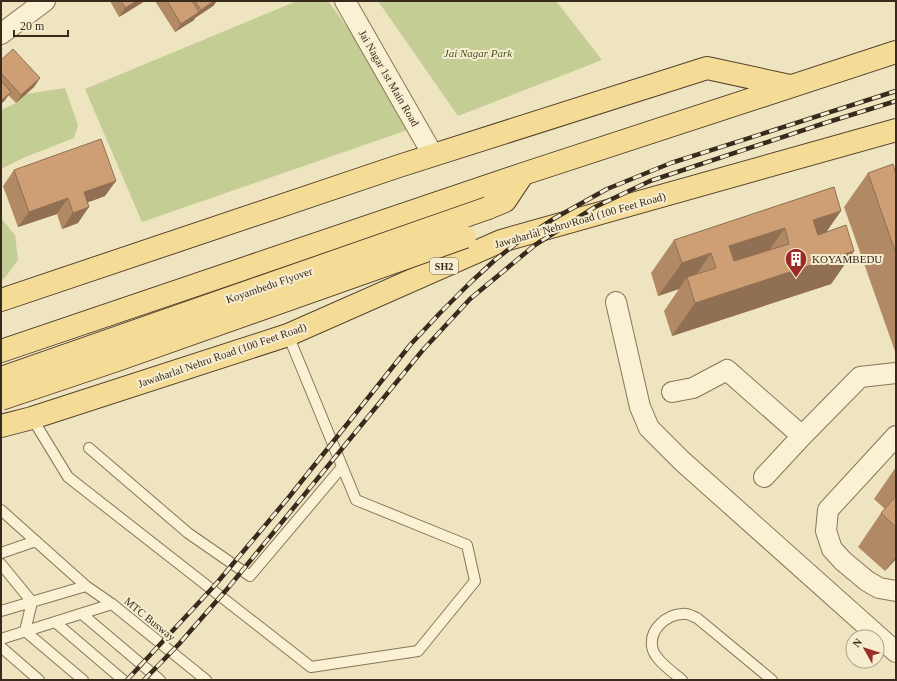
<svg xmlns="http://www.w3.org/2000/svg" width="897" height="681" viewBox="0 0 897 681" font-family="'Times New Roman',serif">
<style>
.green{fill:#c3cd94}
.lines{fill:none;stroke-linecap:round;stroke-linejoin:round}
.service-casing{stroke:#897558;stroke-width:12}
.minor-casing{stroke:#897558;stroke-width:22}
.primary-casing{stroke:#56422c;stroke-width:24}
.service{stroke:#faf1d4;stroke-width:10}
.minor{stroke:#faf1d4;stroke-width:20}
.primary{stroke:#f4dc97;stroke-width:22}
.rail-casing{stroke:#382b1d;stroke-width:4.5}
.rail{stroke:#f6edd0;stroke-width:3;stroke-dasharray:9;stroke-linecap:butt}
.primary-bridge-casing{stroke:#56422c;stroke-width:24;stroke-linecap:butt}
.primary-bridge{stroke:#f4dc97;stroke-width:22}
.wall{fill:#b18965}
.shaded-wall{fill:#906f52}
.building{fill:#ce9f75;stroke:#906f52;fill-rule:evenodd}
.labels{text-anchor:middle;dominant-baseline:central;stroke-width:4;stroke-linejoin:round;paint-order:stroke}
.shield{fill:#f6edd0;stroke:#716553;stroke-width:1}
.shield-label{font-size:10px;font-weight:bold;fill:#382b1d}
.park-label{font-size:11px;font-style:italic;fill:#455523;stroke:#f6edd0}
.street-label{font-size:11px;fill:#382b1d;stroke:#f6edd0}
.poi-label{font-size:11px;fill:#382b1d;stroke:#f6edd0;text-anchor:start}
</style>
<rect width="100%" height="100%" fill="#efe4c0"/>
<path class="green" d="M 297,1 L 328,1 L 419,126 L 142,222 L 85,89 Z
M 378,1 L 556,1 L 602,60 L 458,116 Z
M 65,88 L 78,125 L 74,138 L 23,158 L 1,169 L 1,110 L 16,103 L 26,94 Z
M 1,218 L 15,235 L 18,260 L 4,279 L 1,280 Z"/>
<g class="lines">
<g class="service-casing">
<path id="service" d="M 32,418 L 68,477 L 311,667 L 418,651 L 475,581 L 467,545 L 356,500 L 288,335
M 89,448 L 188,533 L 250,576 L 342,467
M 1,510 L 86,586 L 1,611
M 1,553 L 36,541
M 1,564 L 32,602 L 25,631
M 86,586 L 112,604
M 82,614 L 160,680
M 55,622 L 123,680
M 25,631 L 83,680
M 1,639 L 112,604 L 206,680
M 1,647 L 39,680
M 682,680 C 673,672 653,659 652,646 C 650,629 666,615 682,614 C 687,613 692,616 697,618 L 772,680"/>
</g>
<g class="minor-casing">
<path id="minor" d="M 345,1 L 433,155
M 1,34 L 45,1
M 616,302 L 640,407 L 649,428 L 682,461 L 896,652
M 672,392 L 693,388 L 727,370 L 802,436
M 896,436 L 828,510 L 826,531 L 832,549 L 843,561 L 867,581 L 879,588 L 896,591
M 764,477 L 802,436 L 860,377 L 896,373"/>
</g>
<g class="primary-casing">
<path id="primary" d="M 488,208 L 505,201 L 523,174
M 1,300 L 399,166 L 707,68 L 790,86
M 1,351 L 523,174 L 896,52
M 1,426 L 32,418 L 288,335 L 501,241 L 896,130"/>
</g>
<use href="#service" class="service"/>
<use href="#minor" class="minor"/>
<use href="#primary" class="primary"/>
<g class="rail-casing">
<path id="rail" d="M 127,680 L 216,584 L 289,497 L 411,344 L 440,313 L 472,281 L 495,260 L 518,242 L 555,218 L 607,189 L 671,163 L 896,91
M 144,680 L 179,644 L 228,588 L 422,351 L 470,299 L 535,245 L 595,207 L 650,181 L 825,123 L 896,101"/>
</g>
<use href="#rail" class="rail"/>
<g class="primary-bridge-casing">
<path id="primary-bridge" d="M 1,378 L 488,208
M 1,399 L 117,360 L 465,237"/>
</g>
<use href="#primary-bridge" class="primary-bridge"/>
</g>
<path class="wall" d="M 110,1 L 145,1 L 119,17 Z
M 155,1 L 217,1 L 213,6 L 195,18 L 194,20 L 175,32 Z
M 1,60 L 40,78 L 34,87 L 16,103 L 8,95 L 5,100 L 1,104 Z
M 14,170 L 105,196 L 88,202 L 78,223 L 62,229 L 57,214 L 18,227 L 3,186 Z
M 868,173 L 896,174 L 896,354 L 844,207 Z
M 834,187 L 826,232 L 854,251 L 831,284 L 672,336 L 664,311 L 679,289 L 658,296 L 651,273 L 674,240 Z
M 896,467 L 896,559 L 885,571 L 858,547 L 881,513 L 885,509 L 874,499 Z"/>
<path class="shaded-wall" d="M 137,1 L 145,1 L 119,17 L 125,8 Z
M 214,1 L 217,1 L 213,6 L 195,18 L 194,20 L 175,32 L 181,24 L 199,12 L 201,10 Z
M 40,78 L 34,87 L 16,103 L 21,95 Z
M 11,92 L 5,100 L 1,104 L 1,101 Z
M 116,181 L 105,196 L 73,208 L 84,192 Z
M 68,198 L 57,214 L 18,227 L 29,212 Z
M 89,207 L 78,223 L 62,229 L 73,213 Z
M 841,211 L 818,244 L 813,220 Z
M 785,228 L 761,262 L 716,268 L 729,246 Z
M 854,251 L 831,284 L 672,336 L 695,303 Z
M 711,253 L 689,285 L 687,277 L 679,289 L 658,296 L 682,263 Z
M 896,556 L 896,559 L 885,571 Z"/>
<path class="building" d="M 121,1 L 137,1 L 125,8 Z
M 167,1 L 192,1 L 199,12 L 181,24 Z
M 195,1 L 214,1 L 201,10 Z
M 13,49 L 40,78 L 21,95 L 1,73 L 1,60 Z
M 1,81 L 11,92 L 1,101 Z
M 101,139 L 116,181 L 84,192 L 89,207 L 73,213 L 68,198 L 29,212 L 14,170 Z
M 893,164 L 896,174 L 896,254 L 868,173 Z
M 834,187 L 841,211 L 813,220 L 818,235 L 846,225 L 854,251 L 695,303 L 687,277 L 716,268 L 711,253 L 682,263 L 674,240 ZM 785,228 L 789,244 L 734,261 L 729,246 Z
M 896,496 L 896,527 L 881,513 Z"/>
<defs>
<g id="building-pin" transform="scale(1.15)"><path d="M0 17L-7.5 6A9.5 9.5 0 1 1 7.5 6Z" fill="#9a2c26" stroke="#f6edd0"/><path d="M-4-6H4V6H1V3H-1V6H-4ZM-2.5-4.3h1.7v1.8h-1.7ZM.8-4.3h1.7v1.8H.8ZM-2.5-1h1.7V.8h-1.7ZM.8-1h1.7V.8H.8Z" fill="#fff"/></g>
</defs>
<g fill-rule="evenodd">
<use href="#building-pin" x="796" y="259"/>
</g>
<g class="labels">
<rect class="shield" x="430" y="258" width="28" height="16" rx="3"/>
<g class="shield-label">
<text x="444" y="266">SH2</text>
</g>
<g class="park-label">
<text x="478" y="53">Jai Nagar Park</text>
</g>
<g class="street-label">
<text transform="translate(389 78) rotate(60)">Jai Nagar 1st Main Road</text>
<text transform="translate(580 220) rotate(-16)">Jawaharlal Nehru Road (100 Feet Road)</text>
<text transform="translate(269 285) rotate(-19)">Koyambedu Flyover</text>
<text transform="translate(222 355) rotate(-19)">Jawaharlal Nehru Road (100 Feet Road)</text>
<text transform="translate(150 619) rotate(39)">MTC Busway</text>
</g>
<g class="poi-label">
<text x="812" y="259">KOYAMBEDU</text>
</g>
</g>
<rect width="897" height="681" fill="none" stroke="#382b1d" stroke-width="4"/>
<g transform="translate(865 649) rotate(309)"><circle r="19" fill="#f6edd0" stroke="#aa9f88"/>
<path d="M0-3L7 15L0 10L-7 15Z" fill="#9a2c26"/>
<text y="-6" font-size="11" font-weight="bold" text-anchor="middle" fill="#382b1d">N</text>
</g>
<path d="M14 30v6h54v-6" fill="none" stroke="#382b1d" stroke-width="2"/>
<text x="20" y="30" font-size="12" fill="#382b1d" stroke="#f6edd0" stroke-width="3" paint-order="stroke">20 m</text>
</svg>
